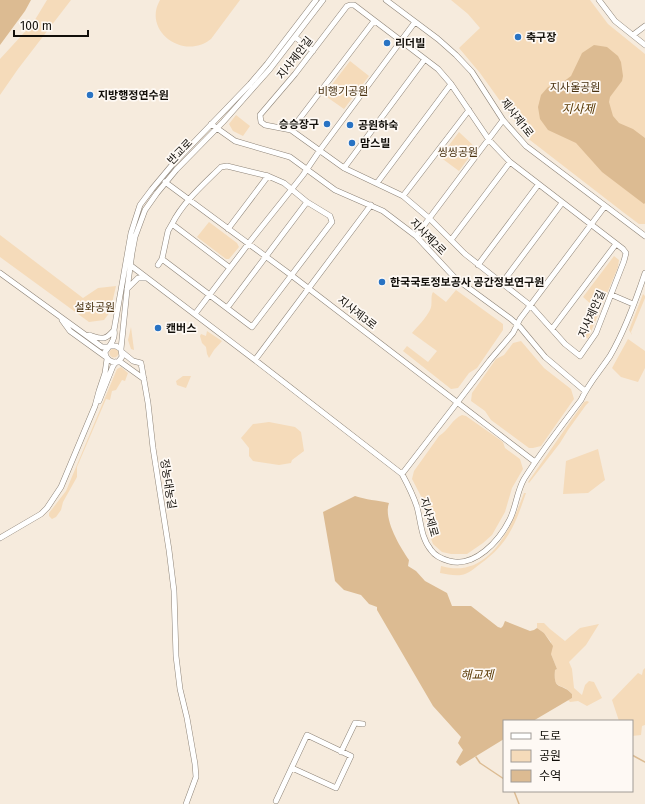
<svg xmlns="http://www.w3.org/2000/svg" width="645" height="804" viewBox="0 0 645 804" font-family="'Fira Sans','Noto Sans KR',sans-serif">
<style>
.green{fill:#f5dbba}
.water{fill:#dcbb92}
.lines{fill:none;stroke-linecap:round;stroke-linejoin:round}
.stream{stroke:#dcbb92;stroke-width:1.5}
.minor-casing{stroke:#8d8377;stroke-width:6}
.minor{stroke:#fff;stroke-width:5}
.poi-dot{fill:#2973c3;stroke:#fef9f4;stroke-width:1.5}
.labels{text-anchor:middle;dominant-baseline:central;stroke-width:3.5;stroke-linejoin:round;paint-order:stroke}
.poi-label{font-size:11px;font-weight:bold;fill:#120f0a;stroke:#fef9f4;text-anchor:start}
.street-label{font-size:11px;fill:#120f0a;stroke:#fef9f4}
.park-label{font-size:11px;fill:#493211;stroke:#fef9f4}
.water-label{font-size:12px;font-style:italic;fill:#5a3a05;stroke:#fef9f4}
</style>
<rect width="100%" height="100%" fill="#f6ebdd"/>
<path class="green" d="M 47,0 L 71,0 L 18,69 L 0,95 L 0,59 L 33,23 Z
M 160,0 L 240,0 L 211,39 C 184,61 142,31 160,0 Z
M 451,0 L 590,0 L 608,24 L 645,54 L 645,224 L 639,224 L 623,212 L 526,137 L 480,73 L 459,48 L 480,28 L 468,14 Z
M 350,61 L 369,76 L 344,109 L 324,95 Z
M 236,115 L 250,126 L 243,136 L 233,131 L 229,124 Z
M 459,132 L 476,148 L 459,171 L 440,157 Z
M 209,222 L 237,243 L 239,247 L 229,259 L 226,259 L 197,237 Z
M 0,235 L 83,298 L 98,288 L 116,286 L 110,312 L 104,320 L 89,322 L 0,257 Z
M 614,256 L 619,260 L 618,267 L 588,339 L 582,334 L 592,305 L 583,297 Z
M 456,290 L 503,324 L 503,330 L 477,368 L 469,373 L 458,388 L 451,389 L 403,351 L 407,346 L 428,362 L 437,351 L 412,333 C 418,326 426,318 430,310 C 433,304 430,297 433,292 L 446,302 Z
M 643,294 L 645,296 L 645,298 L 631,332 L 632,335 L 629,330 Z
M 131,327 L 134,350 L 131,349 L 128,340 Z
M 207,331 L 222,341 L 214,350 L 209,358 L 207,354 L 206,347 L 202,343 L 200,336 L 201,334 L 206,336 Z
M 628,339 L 645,351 L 645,368 L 638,382 L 621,377 L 612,368 Z
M 521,341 L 544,368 L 571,389 L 574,399 L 541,446 L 533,448 L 529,448 L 491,420 L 485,411 L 471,401 L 472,393 L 496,359 L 504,355 L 513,343 Z
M109.5 353a4.5 4.5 0 1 1 9 0a4.5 4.5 0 1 1-9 0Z
M 121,367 L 128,373 L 125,381 L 122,380 L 116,390 L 112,391 L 110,400 L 106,399 L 77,467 L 77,477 L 63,502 L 61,510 L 56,517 L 52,519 L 49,516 L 49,513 L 66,491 L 117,369 Z
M 183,376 L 191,376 L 186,388 L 177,385 L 176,381 Z
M 587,401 L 589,402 L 586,405 L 568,430 L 560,443 L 529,483 L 528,482 L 584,402 Z
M 462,415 L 466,416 L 503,442 L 505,448 L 520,459 L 523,469 L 512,488 L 505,512 L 492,535 L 483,543 L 467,554 L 451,554 L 442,552 L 433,544 L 427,528 L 424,502 L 412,479 L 414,471 L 439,436 C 449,430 452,419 462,415 Z
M 269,422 L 295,427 L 301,432 L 304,451 L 292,460 L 291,463 L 279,465 L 253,461 L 249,456 L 249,448 L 241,438 L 253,424 Z
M 598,449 L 605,480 L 588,493 L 563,494 L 566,461 Z
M 524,493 L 526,493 C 515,525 508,544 480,564 C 475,568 468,574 461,575 C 454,576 447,574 440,573 L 441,566 C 489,580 511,528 524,493 Z
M 537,623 L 544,623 L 550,629 L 565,641 L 580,628 L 599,624 L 586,645 L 569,662 L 572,669 L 574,688 L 582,695 L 585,685 L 589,681 L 594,682 L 602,698 L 587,706 L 578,701 L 570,702 L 568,700 L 572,698 L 572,694 C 562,681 553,692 555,670 L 557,669 L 551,654 L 551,642 L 544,633 L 537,628 Z
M 645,668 L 645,725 L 642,726 L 641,735 L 632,736 L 632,721 L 619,721 L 612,700 L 638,673 L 642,675 L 643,670 Z"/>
<path class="water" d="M 0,0 L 31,0 L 25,11 L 0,45 Z
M 594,45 L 607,47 L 618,56 L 621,62 L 623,76 L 622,81 L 610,97 L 609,102 L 613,116 L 619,123 L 633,129 L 645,138 L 645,203 L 644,204 L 602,172 L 576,143 L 548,130 L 540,119 L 538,107 L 541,95 L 548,87 L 563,82 L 571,76 L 582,53 Z
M 355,496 C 366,500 377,500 389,503 C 383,519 400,547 409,560 L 408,566 L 416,571 L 425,581 L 447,593 L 452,606 L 471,606 L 498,627 L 501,628 L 503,626 L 505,621 L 530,631 L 534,630 L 537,628 L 544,633 L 553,646 L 551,654 L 557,669 L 555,670 C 553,692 562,682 572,694 L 572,698 L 533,721 L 504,721 L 504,739 L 460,766 L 456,762 L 463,750 L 458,743 L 461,737 L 433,706 L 377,610 L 377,607 L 369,604 L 361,595 L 344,590 L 335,581 L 323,512 Z"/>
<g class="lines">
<path class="stream" d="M 632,755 L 645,762
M 476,757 L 480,763 L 504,779
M 514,791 L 519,804"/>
<g class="minor-casing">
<path id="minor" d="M 386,0 L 438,39 L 456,55 L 472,72 L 503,120 L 526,146 L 645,236
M 599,0 L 615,21 L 645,45
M 350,5 L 354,5 L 438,69 L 451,84 L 489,140 L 510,162 L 623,249 L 626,253 L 624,261 L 596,333 L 580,356 L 565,344 L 531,306 L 465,254 L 430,219 L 403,196 L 344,168 L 291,130 L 265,125 L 261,122 L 260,115 L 295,74 L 347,6 Z
M 633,35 L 645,26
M 295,37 L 313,51
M 211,124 L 235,141 L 290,157 L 335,190 L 383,211 L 416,236 L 455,278 L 511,319 L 520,327 L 545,357 L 585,391
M 291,130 L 374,21
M 344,168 L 425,59
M 165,182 L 291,275 L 535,462
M 377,183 L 451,84
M 403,196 L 469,110
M 228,229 L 268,176
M 416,236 L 503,120
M 451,240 L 510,162
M 162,259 L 252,327 L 332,222 L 330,216 L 307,202 L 284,183 L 268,176 L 227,166 L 221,167 C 204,184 183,202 172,224 L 230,268
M 130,265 L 255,360 L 402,474 C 408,485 413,495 417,507 C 421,522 421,538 431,550 C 435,556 442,559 449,561 C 475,568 499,541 510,519 C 516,507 517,491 524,479 C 541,452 561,426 581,400 C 588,384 600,371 610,356 C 624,332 636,300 645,273
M 158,265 L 162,259 L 168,231 L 172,224
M 478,265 L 538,185
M 0,273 L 102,347 L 108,347
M 502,283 L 562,203
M 127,289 L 138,278 L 146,278
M 612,295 L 633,304
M 227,308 L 307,202
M 195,314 L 252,239 L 303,175 L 320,150 L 415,22
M 62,320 L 70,331 L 106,357
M 552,329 L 616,244
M 89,335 C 102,339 105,341 114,330
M 110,346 L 116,346 L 121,349 L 122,357 L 118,362 C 111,363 105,359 105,352 C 110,345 116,339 114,330 L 131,233 L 140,205 L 152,189 L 172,165 L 250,84 L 267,64 L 316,0
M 121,349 L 127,290 L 132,253 L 135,237 L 145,210 L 157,193 L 176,170 L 223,122 L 270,69 L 323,0
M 122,352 L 133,361 L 141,363 L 148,403 L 153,448 L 169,550 L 174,591 L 176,656 L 180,689 L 187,718 L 195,764 L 196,777 L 186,804
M 255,360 L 371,205
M 119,361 L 144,379
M 99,401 L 113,366 L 116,362
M 402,474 L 490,360 L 513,333 L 520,319 L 605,206
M 0,538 L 41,514 L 47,508 L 61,487 L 95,406 L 99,391 L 105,373 L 107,359
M 341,752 L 355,723 L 363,724
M 276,801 L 307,735 L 351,756 L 336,788 L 292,768"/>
</g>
<use href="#minor" class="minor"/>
</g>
<g class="poi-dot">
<circle cx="518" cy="37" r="4"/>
<circle cx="387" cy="43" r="4"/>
<circle cx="90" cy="95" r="4"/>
<circle cx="327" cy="124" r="4"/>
<circle cx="350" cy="125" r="4"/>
<circle cx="352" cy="143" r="4"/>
<circle cx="382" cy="282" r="4"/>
<circle cx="158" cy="328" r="4"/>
</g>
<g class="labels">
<g class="poi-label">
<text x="526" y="37">축구장</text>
<text x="395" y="43">리더빌</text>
<text x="98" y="95">지방행정연수원</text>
<text x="319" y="124" text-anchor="end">승승장구</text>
<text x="358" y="125">공원하숙</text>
<text x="360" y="143">맘스빌</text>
<text x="390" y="282">한국국토정보공사 공간정보연구원</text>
<text x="166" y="328">캔버스</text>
</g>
<g class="street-label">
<text transform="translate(295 58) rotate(-52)">지사제안길</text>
<text transform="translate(517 118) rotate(52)">제사제1로</text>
<text transform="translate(180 152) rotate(-46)">반교로</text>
<text transform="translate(428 237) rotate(45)">지사제2로</text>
<text transform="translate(357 313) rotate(38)">지사제3로</text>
<text transform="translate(592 314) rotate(-66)">지사제안길</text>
<text transform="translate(168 484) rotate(81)">정농대농길</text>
<text transform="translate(429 517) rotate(74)">지사제로</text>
</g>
<g class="park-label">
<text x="575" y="87">지사울공원</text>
<text x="343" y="91">비행기공원</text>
<text x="458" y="152">씽씽공원</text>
<text x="95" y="307">설화공원</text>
</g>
<g class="water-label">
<text x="578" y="109">지사제</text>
<text x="477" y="675">해교제</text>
</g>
</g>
<rect x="503" y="720" width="130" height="72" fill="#fef9f4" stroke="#a09b96"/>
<rect x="511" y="733" width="20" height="6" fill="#ffffff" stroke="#a09b96"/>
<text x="539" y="740" font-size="12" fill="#120f0a">도로</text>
<rect x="511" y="750" width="20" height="12" fill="#f5dbba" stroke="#a09b96"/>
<text x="539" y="760" font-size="12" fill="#120f0a">공원</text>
<rect x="511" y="770" width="20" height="12" fill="#dcbb92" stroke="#a09b96"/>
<text x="539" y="780" font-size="12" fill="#120f0a">수역</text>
<path d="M14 30v6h74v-6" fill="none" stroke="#120f0a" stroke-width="2"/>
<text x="20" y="30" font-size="12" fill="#120f0a" stroke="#fef9f4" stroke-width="3" paint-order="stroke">100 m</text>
</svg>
